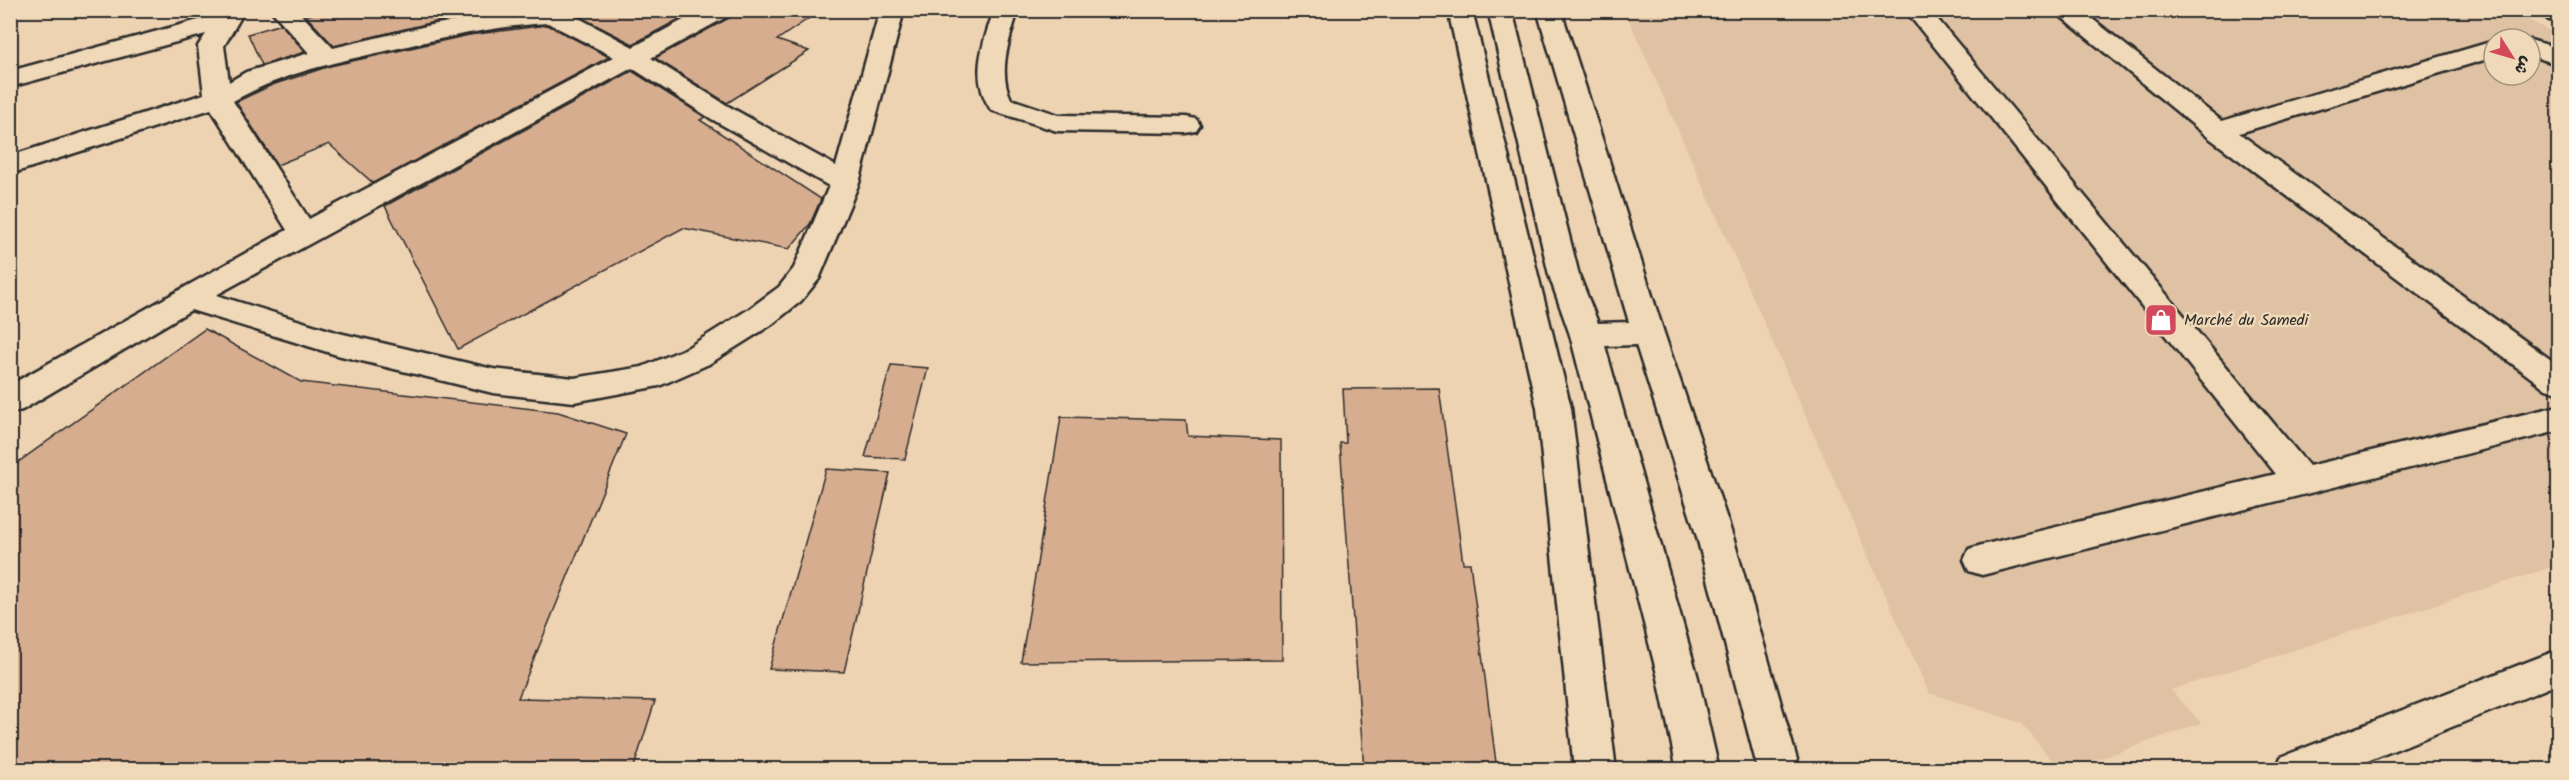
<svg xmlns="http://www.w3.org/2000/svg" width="2569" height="780" viewBox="0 0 2569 780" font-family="Kalam,'Playpen Sans Arabic',sans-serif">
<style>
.built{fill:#dfc2a3;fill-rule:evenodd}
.building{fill:#d7ad8f;stroke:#2b2b2b;stroke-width:1.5}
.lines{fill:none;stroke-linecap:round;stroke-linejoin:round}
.minor-casing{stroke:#2b2b2b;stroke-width:5}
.minor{fill:#efd9b8;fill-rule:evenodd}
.labels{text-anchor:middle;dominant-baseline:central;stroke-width:5;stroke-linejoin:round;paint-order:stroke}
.poi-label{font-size:16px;fill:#2b2b2b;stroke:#efd9b8;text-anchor:start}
</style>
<rect width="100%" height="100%" fill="#eed3b2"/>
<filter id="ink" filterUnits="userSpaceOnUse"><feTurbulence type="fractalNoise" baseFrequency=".0167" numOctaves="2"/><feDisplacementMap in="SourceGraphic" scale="12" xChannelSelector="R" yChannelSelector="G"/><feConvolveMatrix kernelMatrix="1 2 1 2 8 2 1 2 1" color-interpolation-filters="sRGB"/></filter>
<g filter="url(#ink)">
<path class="built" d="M 1625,11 L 2527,11 L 2517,14 L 2558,35 L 2558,565 L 2171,690 L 2201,723 L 2071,769 L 2059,769 L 2021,723 L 1929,693 ZM 2494,39 L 2530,39 L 2530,75 L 2494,75 Z"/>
<path class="building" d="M 325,10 L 505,10 L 430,23 L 334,46 L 306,16 Z
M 566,10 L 696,10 L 633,44 Z
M 735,10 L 821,10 L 777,40 L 809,51 L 727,103 L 655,58 L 731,17 Z
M 281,24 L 305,52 L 262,65 L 248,34 Z
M 548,25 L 609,57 L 373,183 L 329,144 L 277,165 L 236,102 L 272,85 L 330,66 L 469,35 Z
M 632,71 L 705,117 L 700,120 L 821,199 L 810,224 L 789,249 L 683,228 L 458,349 L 385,206 Z
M 205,329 L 301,382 L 558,412 L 626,434 L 518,698 L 655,701 L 633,770 L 10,770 L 10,468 Z
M 891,365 L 928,368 L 905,459 L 865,457 Z
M 1439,388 L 1463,563 L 1470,563 L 1497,770 L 1364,770 L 1340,443 L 1346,443 L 1343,389 Z
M 1061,417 L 1186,420 L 1188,436 L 1281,440 L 1282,660 L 1021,662 Z
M 826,469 L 890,473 L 844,672 L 769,669 Z"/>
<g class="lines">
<g class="minor-casing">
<path id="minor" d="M 220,10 L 245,10 L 224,46 L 229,82 L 246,72 L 309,53 L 271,10 L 297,10 L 333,48 L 431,25 L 522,10 L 558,10 L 575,16 L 633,47 L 702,10 L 733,10 L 730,15 L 651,58 L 728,106 L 836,166 L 880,10 L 904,10 L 859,183 L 819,279 L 801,301 L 771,325 L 709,364 L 659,386 L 574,402 L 493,393 L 337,355 L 191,310 L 22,410 L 10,413 L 10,385 L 287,230 L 211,109 L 10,174 L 10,156 L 204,94 L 198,46 L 206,34 L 10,87 L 10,71 L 217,15 ZM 548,23 L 614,57 L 309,219 L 233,101 C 285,72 333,63 390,50 C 441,38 495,26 548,23 ZM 632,68 L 710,118 L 829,186 L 794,268 L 779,287 L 749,309 L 687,348 L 642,367 L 574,378 L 493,369 L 339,333 L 216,295 Z
M 994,10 L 1018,10 C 1010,39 997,70 1011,99 L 1059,115 L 1186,117 L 1196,119 L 1200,125 L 1196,131 L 1186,133 L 1057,131 L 991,110 C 969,78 983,43 994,10 Z
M 1448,10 L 1472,10 L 1571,408 L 1616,770 L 1574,770 L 1537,408 Z
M 1488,10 L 1512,10 L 1579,275 L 1598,323 L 1629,322 L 1537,10 L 1561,10 L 1664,333 L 1733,537 L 1800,770 L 1758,770 L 1697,537 L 1636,345 L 1605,346 L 1698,678 L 1719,770 L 1677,770 L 1658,678 L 1570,335 L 1549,275 Z
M 1905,10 L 1930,10 L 2309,466 L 2558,406 L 2558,431 L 1982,575 L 1969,571 L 1964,560 L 1969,549 L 1982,545 L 2276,474 Z
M 2053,10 L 2081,10 L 2222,121 L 2494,41 L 2494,57 L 2239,133 L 2558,365 L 2558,393 L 2546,389 L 2208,137 Z
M 2537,10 L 2558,10 L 2558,22 L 2549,20 Z
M 2530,40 L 2558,48 L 2558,64 L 2530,56 Z
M 2558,650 L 2558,684 L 2345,770 L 2276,770 L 2281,757 Z"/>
</g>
<use href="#minor" class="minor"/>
</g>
</g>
<defs>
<g id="shop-square" transform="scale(1.725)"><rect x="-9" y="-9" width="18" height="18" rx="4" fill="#d1495b" stroke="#efd9b8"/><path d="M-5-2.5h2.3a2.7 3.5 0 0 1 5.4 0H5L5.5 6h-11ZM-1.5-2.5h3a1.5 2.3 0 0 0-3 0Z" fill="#fff"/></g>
</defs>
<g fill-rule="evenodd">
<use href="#shop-square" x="2161" y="320"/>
</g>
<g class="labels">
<g class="poi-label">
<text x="2184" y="320">Marché du Samedi</text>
</g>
</g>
<rect width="2569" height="780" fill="none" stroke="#efd9b8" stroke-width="36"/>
<rect x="18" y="18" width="2533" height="744" fill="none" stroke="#2b2b2b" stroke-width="2" filter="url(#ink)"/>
<g transform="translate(2512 57) rotate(127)"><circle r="28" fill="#efd9b8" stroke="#a19380" stroke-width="1.5"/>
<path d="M0-4.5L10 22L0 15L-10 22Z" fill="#d1495b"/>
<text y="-9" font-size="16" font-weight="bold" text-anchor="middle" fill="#2b2b2b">ش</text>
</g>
</svg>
